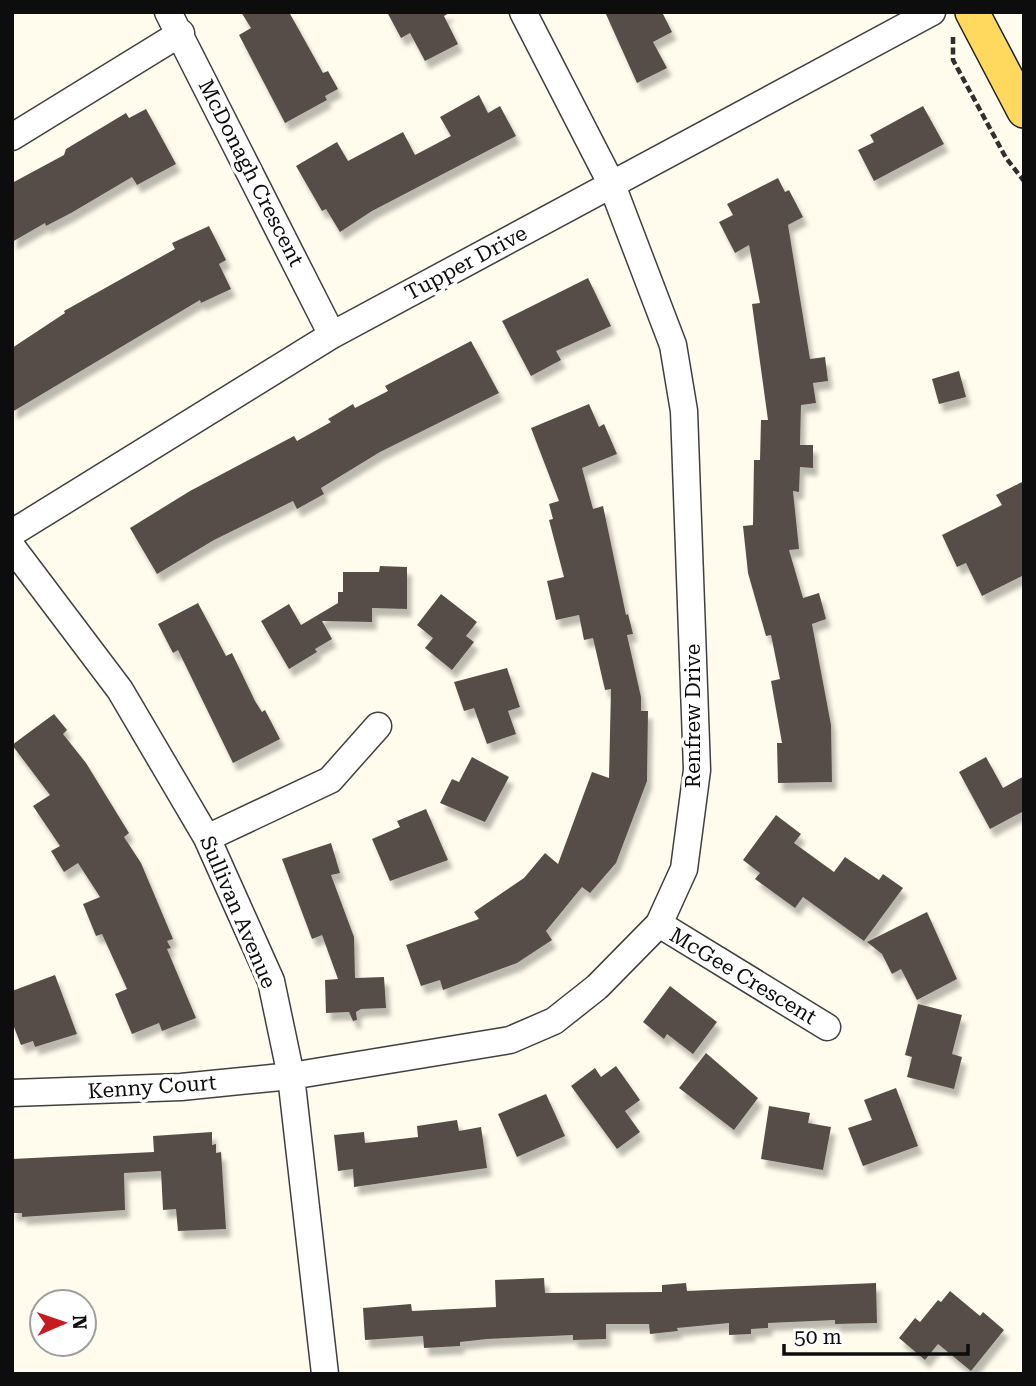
<svg xmlns="http://www.w3.org/2000/svg" width="1036" height="1386" viewBox="0 0 1036 1386" font-family="'Roboto Serif',serif">
<style>
.building{fill:#574e49;filter:url(#shadow)}
.lines{fill:none;stroke-linecap:round;stroke-linejoin:round}
.minor-casing{stroke:#404040;stroke-width:29}
.major-casing{stroke:#1e1e1e;stroke-width:36}
.path{stroke:#2f2f2f;stroke-width:4.5;stroke-dasharray:7 3.5;stroke-linecap:butt}
.minor{stroke:#fff;stroke-width:26}
.major{stroke:#ffd95d;stroke-width:33}
.labels{text-anchor:middle;dominant-baseline:central;stroke-width:7;stroke-linejoin:round;paint-order:stroke}
.street-label{font-size:21px;fill:#0d0d0d;stroke:#fff}
</style>
<defs>
<filter id="shadow"><feDropShadow dx="4.5" dy="8" stdDeviation="2" flood-color="#0004"/></filter>
</defs>
<rect width="100%" height="100%" fill="#fffced"/>
<path class="building" d="M 241,12 L 289,12 L 323,73 L 328,71 L 338,89 L 325,96 L 327,100 L 285,123 L 239,35 L 251,28 Z
M 387,12 L 451,12 L 444,16 L 458,44 L 425,61 L 410,33 L 401,38 Z
M 605,12 L 662,12 L 672,32 L 653,42 L 667,68 L 637,83 Z
M 479,95 L 488,113 L 500,106 L 516,136 L 372,211 L 340,232 L 326,209 L 322,211 L 296,166 L 337,142 L 348,161 L 403,132 L 415,155 L 451,136 L 440,117 Z
M 923,106 L 944,144 L 874,181 L 858,150 L 874,142 L 870,135 Z
M 146,109 L 176,164 L 137,185 L 132,177 L 71,213 L 46,226 L 45,223 L 12,242 L 12,183 L 64,155 L 66,149 L 126,113 L 129,118 Z
M 778,178 L 785,192 L 789,190 L 803,217 L 788,225 L 810,359 L 825,357 L 828,381 L 813,383 L 816,403 L 801,405 L 800,445 L 813,445 L 813,468 L 800,467 L 799,492 L 793,491 L 799,549 L 789,550 L 803,598 L 819,593 L 826,619 L 812,624 L 831,725 L 832,782 L 778,783 L 777,743 L 782,743 L 771,681 L 780,679 L 771,635 L 766,636 L 748,573 L 743,526 L 753,525 L 754,460 L 760,460 L 761,420 L 768,420 L 752,304 L 760,303 L 749,245 L 735,253 L 719,222 L 733,215 L 727,204 Z
M 209,226 L 226,260 L 219,264 L 231,289 L 201,303 L 200,300 L 12,412 L 12,348 L 65,313 L 64,311 L 175,249 L 172,243 Z
M 588,278 L 611,326 L 556,351 L 561,360 L 531,376 L 502,321 Z
M 471,341 L 499,393 L 380,452 L 321,488 L 324,494 L 297,509 L 293,501 L 214,540 L 157,574 L 130,528 L 190,491 L 294,436 L 297,441 L 331,422 L 328,419 L 353,404 L 355,408 L 388,391 L 385,386 Z
M 959,371 L 966,397 L 939,404 L 932,379 Z
M 589,404 L 599,427 L 604,424 L 617,454 L 582,468 L 593,509 L 603,506 L 626,615 L 628,614 L 633,634 L 627,635 L 641,697 L 641,711 L 648,711 L 647,781 L 616,863 L 590,893 L 582,887 L 546,931 L 552,940 L 517,963 L 443,990 L 440,980 L 421,986 L 406,945 L 479,919 L 474,912 L 524,878 L 545,853 L 558,864 L 592,772 L 609,778 L 611,689 L 605,690 L 593,638 L 584,640 L 579,615 L 556,620 L 547,581 L 564,577 L 549,520 L 553,519 L 549,504 L 559,501 L 531,428 Z
M 1024,481 L 1024,575 L 982,596 L 966,563 L 957,567 L 942,535 L 1002,505 L 996,495 Z
M 380,566 L 407,567 L 407,609 L 372,608 L 372,622 L 322,621 L 332,639 L 315,649 L 317,652 L 289,669 L 261,621 L 289,604 L 301,625 L 338,603 L 338,592 L 343,592 L 343,572 L 379,572 Z
M 441,594 L 477,622 L 466,636 L 474,642 L 452,670 L 425,648 L 433,638 L 417,625 Z
M 198,603 L 226,656 L 232,653 L 255,701 L 262,712 L 265,710 L 280,739 L 233,763 L 178,650 L 173,653 L 158,624 Z
M 507,668 L 520,707 L 508,711 L 516,734 L 487,744 L 474,708 L 464,711 L 454,682 Z
M 54,714 L 67,730 L 63,734 L 86,763 L 129,833 L 124,837 L 141,863 L 173,939 L 167,941 L 171,948 L 167,949 L 196,1018 L 162,1031 L 159,1023 L 132,1034 L 115,994 L 127,989 L 102,934 L 96,936 L 83,904 L 100,897 L 78,863 L 64,872 L 51,851 L 60,846 L 33,806 L 50,795 L 12,745 Z
M 472,757 L 509,777 L 485,822 L 440,803 L 452,779 L 459,782 Z
M 986,757 L 1003,788 L 1024,776 L 1024,811 L 990,829 L 959,772 Z
M 426,809 L 448,860 L 390,881 L 372,839 L 400,827 L 397,821 Z
M 776,815 L 801,834 L 794,843 L 834,872 L 845,857 L 879,880 L 883,874 L 903,888 L 864,941 L 803,897 L 795,908 L 755,879 L 760,873 L 743,860 Z
M 331,843 L 340,873 L 331,875 L 354,937 L 355,978 L 384,977 L 386,1008 L 361,1009 L 356,1012 L 357,1020 L 353,1021 L 349,1012 L 326,1013 L 325,980 L 338,979 L 322,935 L 312,939 L 282,859 Z
M 927,912 L 957,979 L 917,1000 L 901,969 L 892,974 L 882,954 L 867,942 Z
M 55,975 L 77,1034 L 35,1047 L 33,1041 L 21,1045 L 12,1022 L 12,991 Z
M 670,986 L 717,1022 L 693,1054 L 667,1034 L 664,1039 L 643,1022 Z
M 918,1004 L 962,1015 L 952,1054 L 962,1057 L 954,1089 L 907,1077 L 912,1057 L 905,1055 Z
M 706,1053 L 758,1098 L 734,1130 L 679,1088 Z
M 616,1066 L 640,1100 L 625,1111 L 640,1132 L 617,1149 L 571,1086 L 595,1068 L 601,1077 Z
M 896,1088 L 918,1146 L 863,1166 L 848,1128 L 872,1120 L 864,1100 Z
M 546,1094 L 565,1136 L 517,1157 L 498,1114 Z
M 769,1106 L 810,1113 L 808,1123 L 831,1127 L 823,1170 L 761,1159 Z
M 457,1120 L 459,1131 L 481,1127 L 487,1168 L 354,1187 L 353,1169 L 338,1171 L 334,1135 L 364,1132 L 365,1143 L 418,1137 L 417,1126 Z
M 212,1132 L 212,1145 L 216,1144 L 216,1153 L 221,1152 L 226,1229 L 178,1231 L 176,1209 L 163,1210 L 161,1171 L 124,1173 L 125,1210 L 22,1217 L 22,1213 L 12,1213 L 12,1159 L 154,1152 L 153,1136 Z
M 544,1278 L 545,1293 L 662,1292 L 662,1285 L 686,1283 L 687,1291 L 876,1283 L 877,1323 L 835,1324 L 835,1320 L 768,1323 L 768,1328 L 751,1329 L 751,1334 L 729,1335 L 729,1323 L 677,1328 L 678,1331 L 650,1334 L 649,1324 L 606,1324 L 606,1339 L 573,1340 L 573,1335 L 487,1339 L 460,1342 L 460,1346 L 424,1348 L 423,1336 L 365,1340 L 363,1308 L 411,1304 L 412,1311 L 496,1307 L 495,1280 Z
M 950,1291 L 980,1316 L 983,1312 L 1004,1330 L 971,1371 L 938,1344 L 925,1360 L 899,1338 L 915,1318 L 920,1322 L 938,1300 L 941,1302 Z"/>
<g class="lines">
<g class="minor-casing">
<path id="minor" d="M 168,12 L 332,335
M 12,137 L 181,33
M 12,533 L 332,335 L 932,12
M 12,547 L 120,690 L 207,838 L 271,981 L 291,1076 L 325,1374
M 207,838 L 330,780 L 378,726
M 659,924 L 827,1027
M 12,1093 L 181,1087 L 291,1076 L 510,1040 L 554,1021 L 597,987 L 659,924 L 684,869 L 697,770 L 684,411 L 673,345 L 612,185 L 523,12"/>
</g>
<g class="major-casing">
<path id="major" d="M 972,12 L 1024,111"/>
</g>
<path class="path" d="M 953,37 L 953,60 L 1006,158 L 1024,181"/>
<use href="#minor" class="minor"/>
<use href="#major" class="major"/>
</g>
<g class="labels">
<g class="street-label">
<text transform="translate(251 173) rotate(63)">McDonagh Crescent</text>
<text transform="translate(466 263) rotate(-28)">Tupper Drive</text>
<text transform="translate(693 716) rotate(-90)">Renfrew Drive</text>
<text transform="translate(238 912) rotate(67)">Sullivan Avenue</text>
<text transform="translate(743 976) rotate(31)">McGee Crescent</text>
<text transform="translate(152 1087) rotate(-4)">Kenny Court</text>
</g>
</g>
<rect width="1036" height="1386" fill="none" stroke="#0d0d0d" stroke-width="28"/>
<g transform="translate(63 1323) rotate(88)"><circle r="33" fill="#ffffff" stroke="#9e9e9e" stroke-width="2"/>
<path d="M0-5L12 26L0 18L-12 26Z" fill="#c71b22"/>
<text y="-10" font-size="19" font-weight="bold" text-anchor="middle" fill="#0d0d0d">N</text>
</g>
<path d="M784 1344v10h184v-10" fill="none" stroke="#0d0d0d" stroke-width="3.5"/>
<text x="794" y="1344" font-size="21" fill="#0d0d0d" stroke="#ffffff" stroke-width="5" paint-order="stroke">50 m</text>
</svg>
